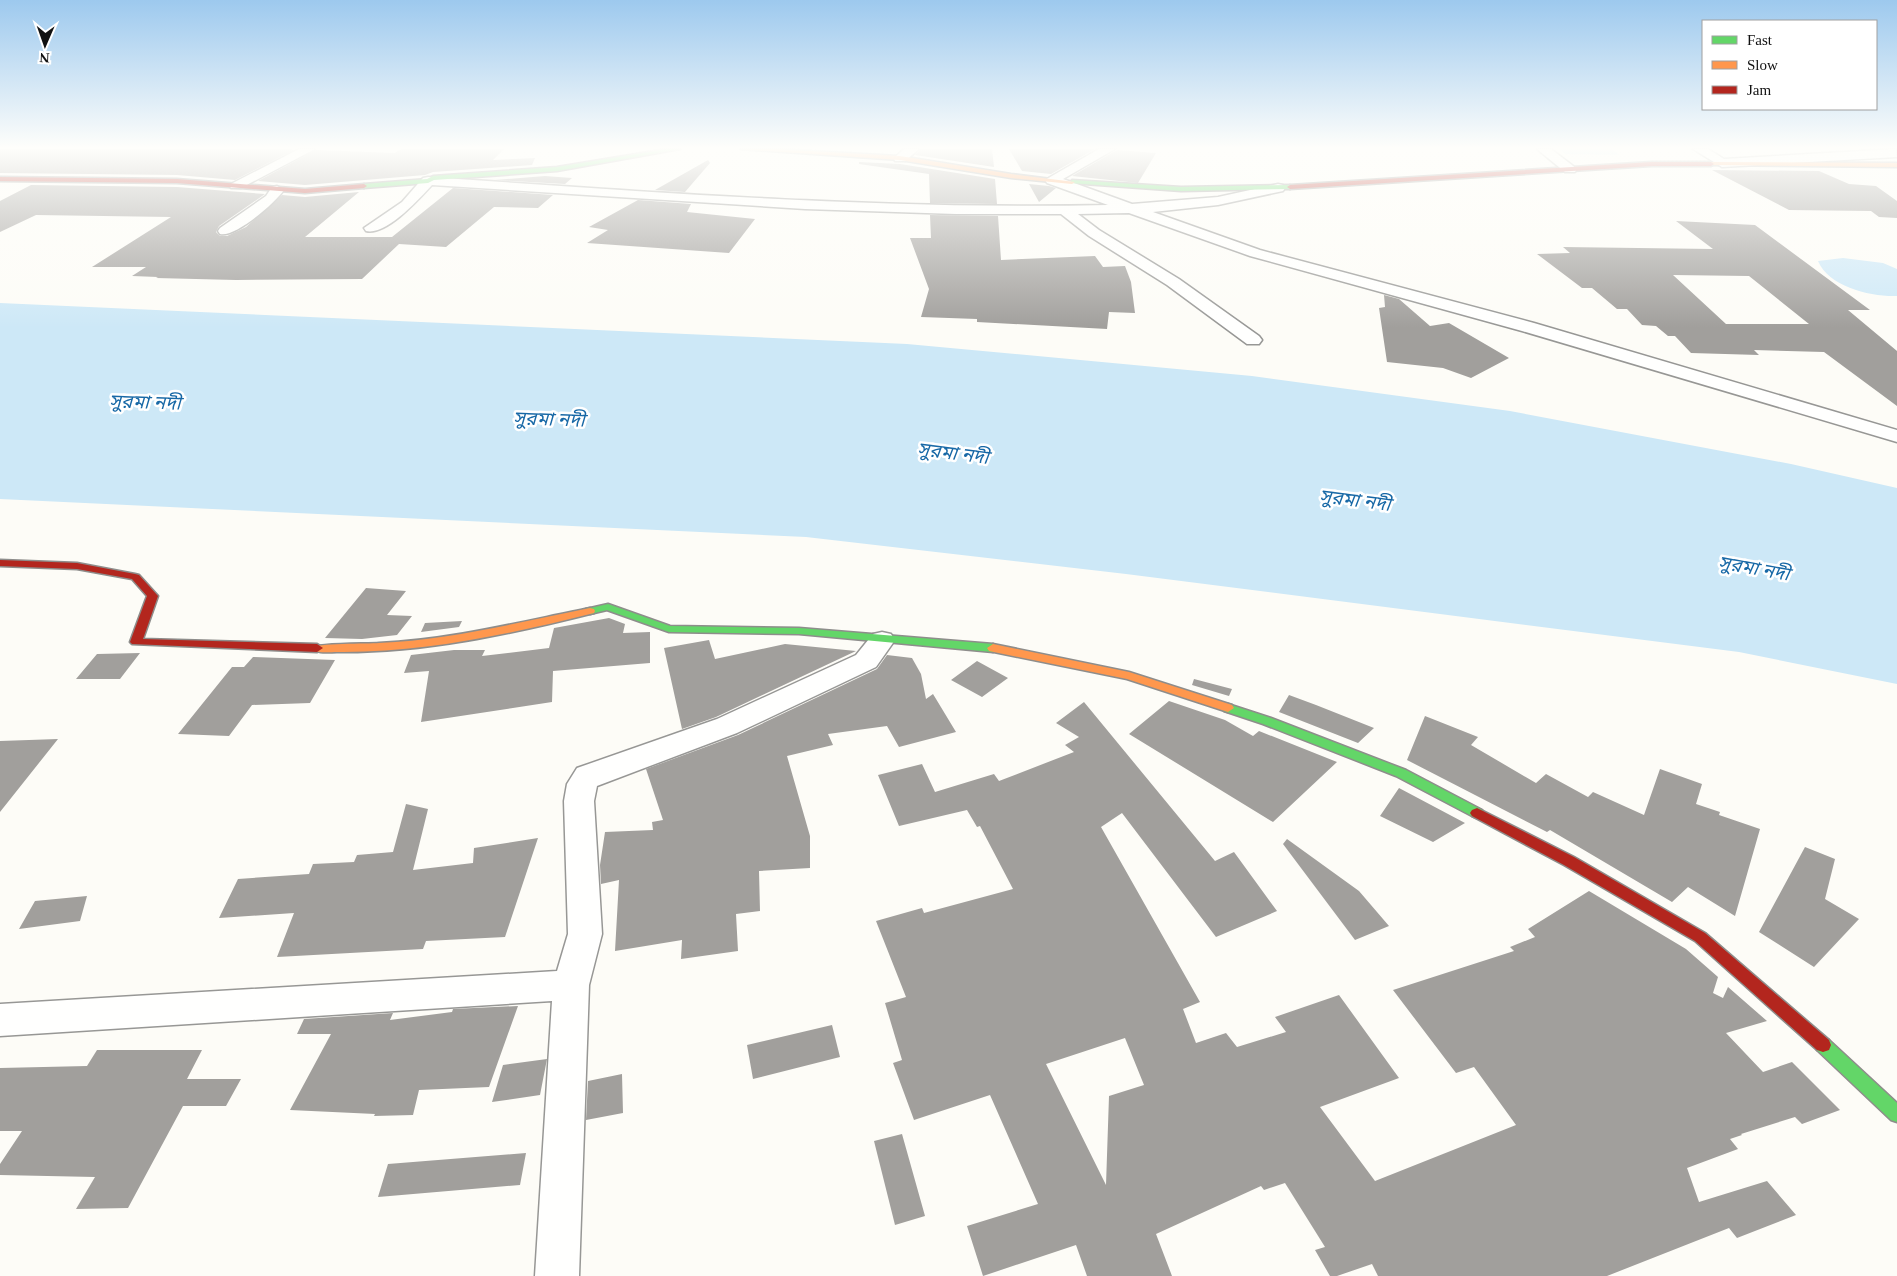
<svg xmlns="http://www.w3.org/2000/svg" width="1897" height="1276" viewBox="0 0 1897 1276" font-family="'Times New Roman','Noto Sans Bengali',serif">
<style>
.water{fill:#cde8f7}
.building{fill:#a19f9c;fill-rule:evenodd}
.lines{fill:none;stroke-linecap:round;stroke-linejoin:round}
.street-casing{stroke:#979795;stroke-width:3}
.fast-casing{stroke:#8e8d8b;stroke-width:3}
.slow-casing{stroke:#8e8d8b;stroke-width:3}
.jam-casing{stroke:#8e8d8b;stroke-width:3}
.street{fill:#fffffe;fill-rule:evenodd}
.fast{fill:#63d668;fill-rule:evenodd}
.slow{fill:#ff974d;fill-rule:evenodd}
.jam{fill:#b3261e;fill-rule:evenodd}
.labels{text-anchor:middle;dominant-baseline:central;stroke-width:5;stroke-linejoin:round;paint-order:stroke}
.water-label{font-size:19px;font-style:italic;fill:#1768a6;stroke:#fff}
</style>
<rect width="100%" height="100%" fill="#fdfcf7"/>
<path class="water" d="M 1559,149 L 1612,149 L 1619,155 L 1565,154 Z
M 1843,258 L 1883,263 L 1897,269 L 1897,296 C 1871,297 1829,287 1818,261 Z
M 0,303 L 907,344 L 1252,376 L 1510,411 L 1791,464 L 1897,488 L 1897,684 L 1739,652 L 1126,574 L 806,537 L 0,499 Z"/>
<path class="building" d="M 0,149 L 288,149 L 294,150 L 235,180 L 177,175 L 0,173 Z
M 401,149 L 504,149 L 493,160 L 535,158 L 532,165 L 433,172 L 425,175 L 305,185 L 258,181 L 316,150 L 395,153 Z
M 921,149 L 992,149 L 994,167 L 915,155 Z
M 1009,149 L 1095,149 L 1051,174 L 1022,171 Z
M 1117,150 L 1156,153 L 1138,183 L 1072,176 Z
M 708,160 L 710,163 L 685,192 L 655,190 Z
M 859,162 L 900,164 L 995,179 L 997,204 L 930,203 L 929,174 L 859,164 Z
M 1712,170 L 1819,171 L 1849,184 L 1876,186 L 1897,201 L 1897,218 L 1879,217 L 1871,211 L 1789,210 Z
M 545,176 L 572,178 L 565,184 L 494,180 Z
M 1029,184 L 1049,186 L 1056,188 L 1039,202 Z
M 31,185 L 177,187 L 265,194 L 219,226 L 216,232 L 220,236 L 227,236 L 246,227 L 282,195 L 305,197 L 359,192 L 305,237 L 392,237 L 453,188 L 553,195 L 538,208 L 494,207 L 446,247 L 399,244 L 362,279 L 236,280 L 156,278 L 158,277 L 132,276 L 146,267 L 92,267 L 171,217 L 36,215 L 0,232 L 0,201 Z
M 638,200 L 691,204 L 687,212 L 755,219 L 729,253 L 587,243 L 608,230 L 589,227 Z
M 930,215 L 998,216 L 1001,260 L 1095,256 L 1103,267 L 1125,266 L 1131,282 L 1135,313 L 1109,312 L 1107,329 L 977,322 L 977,319 L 921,317 L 929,289 L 910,238 L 931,238 Z
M 1676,221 L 1755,225 L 1870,310 L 1848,310 L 1897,351 L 1897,406 L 1824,352 L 1754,350 L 1759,355 L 1691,353 L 1675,336 L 1668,336 L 1656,326 L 1642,325 L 1627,309 L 1617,309 L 1592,288 L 1582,288 L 1537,254 L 1570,253 L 1563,247 L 1713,249 ZM 1673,275 L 1749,276 L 1809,324 L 1726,324 Z
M 1384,295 L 1399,299 L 1430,326 L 1449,323 L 1509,358 L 1471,378 L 1443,368 L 1387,362 L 1379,308 L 1385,307 Z
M 366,588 L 406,591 L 387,615 L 412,616 L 397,635 L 362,639 L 325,638 Z
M 609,618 L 625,624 L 623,633 L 650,632 L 650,663 L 553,671 L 552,702 L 421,722 L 429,671 L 404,673 L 411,655 L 454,650 L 485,650 L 482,656 L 549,648 L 554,628 Z
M 462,621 L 459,627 L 421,632 L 425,623 Z
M 709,640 L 715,659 L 785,644 L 856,651 L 716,717 L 682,729 L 664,648 Z
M 140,653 L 120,679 L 76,679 L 97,654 Z
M 887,655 L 912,658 L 921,674 L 926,699 L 933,694 L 956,732 L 899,747 L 887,726 L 828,734 L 833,745 L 787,756 L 810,836 L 810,868 L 759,871 L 760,911 L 736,914 L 738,951 L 681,959 L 682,940 L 615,951 L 619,880 L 601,884 L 600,865 L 605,832 L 653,830 L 652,822 L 663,820 L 646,769 L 738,735 L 877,669 Z
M 253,657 L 335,660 L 310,703 L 252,705 L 229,736 L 178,734 L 232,667 L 244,667 Z
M 977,661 L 1008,678 L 982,697 L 951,680 Z
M 1194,679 L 1232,689 L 1229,696 L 1192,685 Z
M 1289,695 L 1316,705 L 1374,728 L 1358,743 L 1279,712 Z
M 1169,701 L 1225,720 L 1253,736 L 1259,731 L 1337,762 L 1273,822 L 1129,734 Z
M 1084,702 L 1215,861 L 1234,852 L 1277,911 L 1216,937 L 1122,813 L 1101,827 L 1200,1002 L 1183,1009 L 1196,1043 L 1226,1033 L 1237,1047 L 1286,1032 L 1275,1017 L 1339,995 L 1399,1078 L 1320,1107 L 1375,1181 L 1516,1125 L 1474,1067 L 1456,1073 L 1393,990 L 1514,951 L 1510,947 L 1535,937 L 1528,929 L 1589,891 L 1686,949 L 1718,977 L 1713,993 L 1723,998 L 1728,987 L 1767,1021 L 1726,1033 L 1763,1072 L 1792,1062 L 1840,1110 L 1802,1124 L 1795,1117 L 1741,1134 L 1742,1135 L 1730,1139 L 1738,1149 L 1687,1168 L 1699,1202 L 1767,1181 L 1796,1215 L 1737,1238 L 1729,1228 L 1607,1276 L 1378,1276 L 1372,1264 L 1337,1276 L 1330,1276 L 1315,1250 L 1325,1247 L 1285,1183 L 1264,1190 L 1261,1186 L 1156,1234 L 1172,1276 L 1087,1276 L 1076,1245 L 983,1276 L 967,1226 L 1038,1204 L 990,1095 L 914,1120 L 893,1063 L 902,1060 L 885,1003 L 906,997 L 876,921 L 922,908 L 924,913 L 1013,889 L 980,826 L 977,827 L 967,810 L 899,826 L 878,775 L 922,764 L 935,792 L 994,774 L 999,781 L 1074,752 L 1065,745 L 1079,737 L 1056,723 ZM 1125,1038 L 1144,1085 L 1109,1096 L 1106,1185 L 1046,1064 Z
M 1425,716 L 1478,737 L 1471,745 L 1536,783 L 1546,774 L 1588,797 L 1593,792 L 1644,815 L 1660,769 L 1702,784 L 1696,804 L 1720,812 L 1719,815 L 1760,829 L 1735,916 L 1688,887 L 1672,902 L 1550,830 L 1547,832 L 1407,760 Z
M 58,739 L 0,812 L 0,741 Z
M 1399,788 L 1465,823 L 1433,842 L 1380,816 Z
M 406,804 L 428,809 L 413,870 L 473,863 L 474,848 L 538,838 L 505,937 L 426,941 L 423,949 L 277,957 L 294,913 L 219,918 L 238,879 L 309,874 L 313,864 L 354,862 L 357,855 L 393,852 Z
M 1287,839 L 1359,891 L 1389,926 L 1355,940 L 1283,844 Z
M 1805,847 L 1835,859 L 1825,899 L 1859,919 L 1814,967 L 1759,932 Z
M 87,896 L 80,921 L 19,929 L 35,901 Z
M 518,1006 L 489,1087 L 419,1090 L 413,1115 L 374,1116 L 375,1114 L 290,1110 L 331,1034 L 297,1034 L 304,1019 L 393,1013 L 390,1020 L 452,1012 L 453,1009 Z
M 832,1025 L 840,1057 L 753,1079 L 747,1045 Z
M 97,1050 L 202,1050 L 187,1079 L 241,1079 L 226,1106 L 183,1106 L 128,1208 L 76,1209 L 95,1177 L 0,1175 L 0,1164 L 22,1131 L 0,1131 L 0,1068 L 87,1066 Z
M 547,1059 L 540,1095 L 492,1102 L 503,1065 Z
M 622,1074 L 623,1113 L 586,1120 L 588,1081 Z
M 902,1134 L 925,1216 L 895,1225 L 874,1141 Z
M 526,1153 L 520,1185 L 378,1197 L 388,1164 Z"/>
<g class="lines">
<g class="street-casing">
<path id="street" d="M 299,149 L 315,149 L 241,188 L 231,188 L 229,185 Z
M 904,149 L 919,149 L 905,161 L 895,161 L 894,158 Z
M 1099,149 L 1115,149 L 1063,179 L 1132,204 L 1218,197 L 1278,184 L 1283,185 L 1285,188 L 1283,191 L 1218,205 L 1153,212 L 1260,250 L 1534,323 L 1897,430 L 1897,442 L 1522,331 L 1250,256 L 1129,213 L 1078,214 L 1099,230 L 1179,279 L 1259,336 L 1262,340 L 1259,344 L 1247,344 L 1167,285 L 1089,236 L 1061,214 L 956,214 L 805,209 L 432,185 C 419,199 386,236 366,231 L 364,228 L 402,202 L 423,178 L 428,177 C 654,192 881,210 1108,205 L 1047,183 L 1045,180 Z
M 1537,149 L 1551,149 L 1577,169 L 1575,172 L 1565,172 Z
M 1693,149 L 1708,149 L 1724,159 L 1896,149 L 1897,157 L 1722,167 Z
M 277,186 L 284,190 C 275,203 235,238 220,234 L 218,231 L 220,228 L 266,196 L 272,187 Z
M 882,632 L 891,634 L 895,640 L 876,667 L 737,733 L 597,786 L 594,801 L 602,934 L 589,985 L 579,1276 L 535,1276 L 552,1001 L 0,1036 L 0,1004 L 557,971 L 568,934 L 564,801 L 567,784 L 577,768 L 717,719 L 856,655 L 873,634 Z"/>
</g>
<g class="fast-casing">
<path id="fast" d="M 666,149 L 680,149 L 557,171 L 434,180 L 428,183 L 364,188 L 361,186 L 364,184 L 427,179 L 433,176 L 557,167 Z
M 1072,180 L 1181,187 L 1290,185 L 1293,187 L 1290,189 L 1181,191 L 1070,183 Z
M 608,604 L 670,626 L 799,628 L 993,644 L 999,648 L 993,652 L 799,634 L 669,632 L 607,610 L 590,614 L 585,611 L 586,609 Z
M 1228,704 L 1271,718 L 1406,770 L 1482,810 L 1484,813 L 1482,816 L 1477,818 L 1472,816 L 1396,776 L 1263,724 L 1224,711 L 1222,708 L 1224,705 Z
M 1823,1038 L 1829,1040 L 1897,1103 L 1897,1122 L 1891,1120 L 1817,1050 L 1815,1045 L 1817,1040 Z"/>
</g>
<g class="slow-casing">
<path id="slow" d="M 740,149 L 775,149 L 900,156 L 1011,174 L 1075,182 L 1072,184 L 1011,178 L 900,160 Z
M 1711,162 L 1897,163 L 1897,167 L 1709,165 Z
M 590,608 L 594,609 L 595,611 L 594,613 C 511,634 423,653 337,652 C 329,652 317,654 311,648 C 316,643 368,644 379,643 C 450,640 520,622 590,608 Z
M 993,644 L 1129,672 L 1232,705 L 1234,708 L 1228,712 L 1127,679 L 989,651 L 987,648 Z"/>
</g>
<g class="jam-casing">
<path id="jam" d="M 1651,162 L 1711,162 L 1714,164 L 1711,166 L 1651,166 L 1290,189 L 1287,187 L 1290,185 Z
M 0,177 L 177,179 L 305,189 L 364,184 L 367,186 L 364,188 L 305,193 L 177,183 L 0,181 Z
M 0,560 L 77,563 L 135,574 L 139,575 L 158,596 L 143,639 L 317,644 L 323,648 L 317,652 L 132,644 L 130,642 L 147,596 L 132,579 L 77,569 L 0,566 Z
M 1477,808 L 1574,857 L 1705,933 L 1829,1040 L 1831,1045 L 1829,1050 L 1823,1052 L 1817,1050 L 1695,941 L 1564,865 L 1472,816 L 1470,813 L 1472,810 Z"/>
</g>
<use href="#street" class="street"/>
<use href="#fast" class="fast"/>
<use href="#slow" class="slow"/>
<use href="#jam" class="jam"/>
</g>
<linearGradient id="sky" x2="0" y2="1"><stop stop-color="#9dc9ee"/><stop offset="0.45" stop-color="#fefefb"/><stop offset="1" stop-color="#fefefb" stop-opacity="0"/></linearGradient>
<rect width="1897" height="328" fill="url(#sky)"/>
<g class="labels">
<g class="water-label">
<text transform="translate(145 402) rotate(2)">সুরমা নদী</text>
<text transform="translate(549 419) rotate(2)">সুরমা নদী</text>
<text transform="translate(953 453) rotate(7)">সুরমা নদী</text>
<text transform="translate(1355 500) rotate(7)">সুরমা নদী</text>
<text transform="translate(1754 568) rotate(10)">সুরমা নদী</text>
</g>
</g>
<rect x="1702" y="20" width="175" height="90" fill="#ffffff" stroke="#a0a0a0"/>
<rect x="1712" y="36" width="25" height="8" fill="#63d668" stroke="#a0a0a0"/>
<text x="1747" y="45" font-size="15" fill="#111111">Fast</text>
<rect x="1712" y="61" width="25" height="8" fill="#ff974d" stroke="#a0a0a0"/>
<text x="1747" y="70" font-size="15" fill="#111111">Slow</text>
<rect x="1712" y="86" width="25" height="8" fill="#b3261e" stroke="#a0a0a0"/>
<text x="1747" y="95" font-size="15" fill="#111111">Jam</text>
<g transform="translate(45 45) rotate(182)" stroke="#ffffff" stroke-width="4" paint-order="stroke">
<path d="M0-4L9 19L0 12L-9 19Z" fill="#111111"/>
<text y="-8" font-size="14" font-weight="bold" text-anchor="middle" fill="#111111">N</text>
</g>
</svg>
